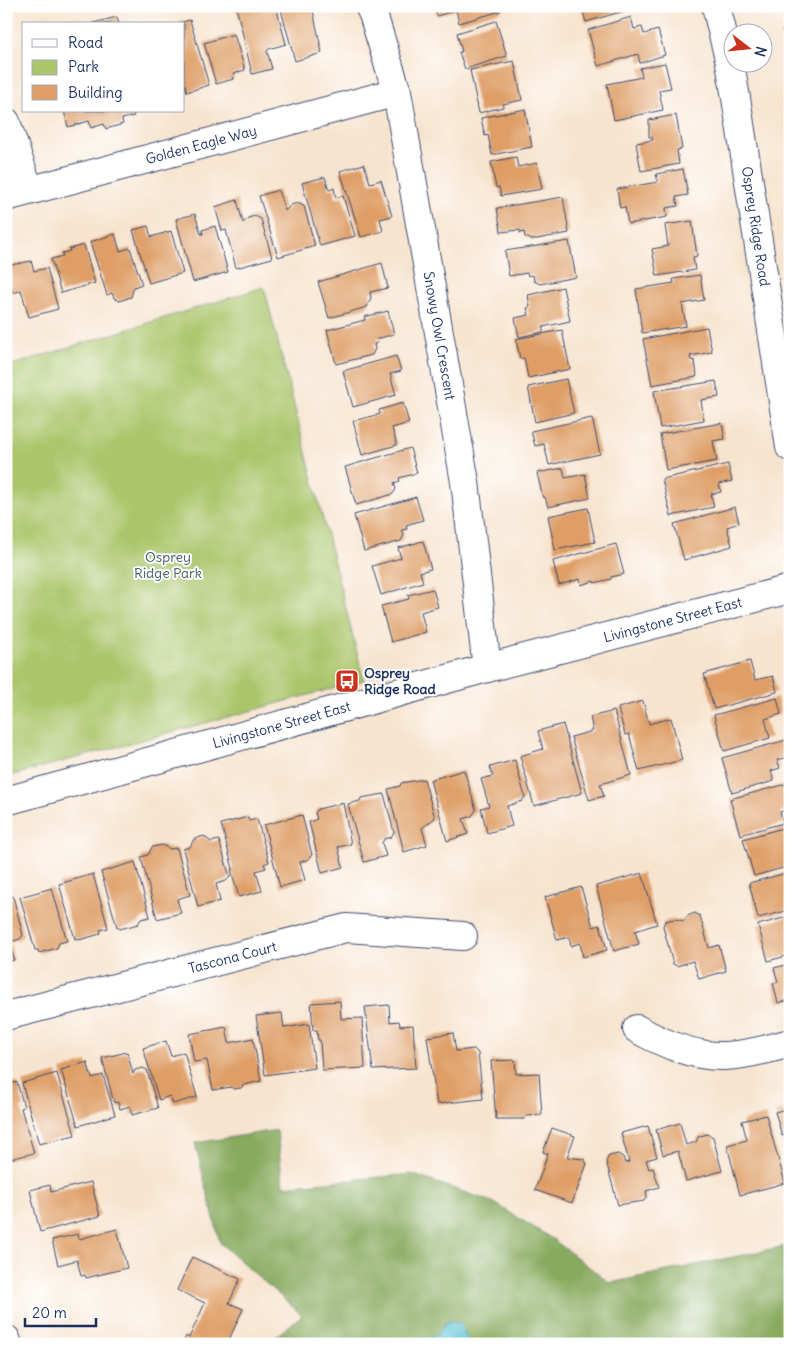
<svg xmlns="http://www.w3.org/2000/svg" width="796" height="1350" viewBox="0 0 796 1350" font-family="Delius,sans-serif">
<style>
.green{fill:#abc56a;stroke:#637a64}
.forest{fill:#88aa5e;stroke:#526c5e}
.water{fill:#59c1d6;stroke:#3a789a}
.building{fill:#de9e66}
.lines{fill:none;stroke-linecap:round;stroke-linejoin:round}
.minor-casing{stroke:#3c4a6f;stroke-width:30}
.tertiary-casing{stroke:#3c4a6f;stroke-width:30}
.minor{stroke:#fff;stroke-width:28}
.tertiary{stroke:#fff;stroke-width:28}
.labels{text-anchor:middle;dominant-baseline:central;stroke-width:4;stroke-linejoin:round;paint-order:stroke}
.street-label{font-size:14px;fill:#1b2f5e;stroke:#fff}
.park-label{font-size:14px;fill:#465c62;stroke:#fff}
.poi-label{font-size:14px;font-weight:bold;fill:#1b2f5e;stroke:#fff;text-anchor:start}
</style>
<rect width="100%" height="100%" fill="#fff"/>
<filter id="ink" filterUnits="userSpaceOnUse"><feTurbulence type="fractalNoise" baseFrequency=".02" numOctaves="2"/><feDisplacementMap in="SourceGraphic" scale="10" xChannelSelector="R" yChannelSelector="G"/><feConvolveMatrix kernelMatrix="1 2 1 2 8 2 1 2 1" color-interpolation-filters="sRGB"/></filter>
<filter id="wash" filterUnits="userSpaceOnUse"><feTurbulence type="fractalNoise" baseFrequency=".0096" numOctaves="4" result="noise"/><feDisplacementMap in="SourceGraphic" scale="20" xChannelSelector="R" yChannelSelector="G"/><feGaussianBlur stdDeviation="1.12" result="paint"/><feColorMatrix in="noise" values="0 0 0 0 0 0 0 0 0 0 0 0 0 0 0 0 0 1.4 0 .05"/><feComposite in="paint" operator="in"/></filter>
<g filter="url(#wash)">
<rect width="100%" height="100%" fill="#f7e4cf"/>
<path class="green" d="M 264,287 L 364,680 L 6,777 L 6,367 Z"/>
<path class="forest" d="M 277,1130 L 283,1186 L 411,1174 L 493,1202 L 554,1240 L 610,1283 L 790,1245 L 790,1344 L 267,1344 L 302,1315 L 220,1243 L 195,1143 Z"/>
<path class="water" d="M 448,1321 L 460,1323 L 469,1344 L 407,1344 L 436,1336 Z"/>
<g id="blocks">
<path class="building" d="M 236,6 L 276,6 L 286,44 L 269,49 L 267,51 L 272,69 L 252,74 Z
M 280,6 L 312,6 L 322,53 L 295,61 Z
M 434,6 L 499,6 L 501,11 L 459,23 L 456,10 L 437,16 Z
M 581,6 L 630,6 L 631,9 L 586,22 Z
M 117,17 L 119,24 L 94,24 L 93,23 Z
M 631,17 L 634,29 L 642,27 L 644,34 L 658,30 L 665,55 L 640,63 L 638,54 L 598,66 L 588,30 Z
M 190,20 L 209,85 L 187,92 L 184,81 L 184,24 L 178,23 Z
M 496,21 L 507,56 L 465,69 L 459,52 L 462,52 L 457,33 Z
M 790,28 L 790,54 L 788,54 L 782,30 Z
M 234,34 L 245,70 L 233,74 L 234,79 L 216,84 L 204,43 Z
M 514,61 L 522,100 L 503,104 L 503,107 L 479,113 L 470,70 Z
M 665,63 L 671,88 L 659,90 L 663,110 L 614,120 L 607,84 L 642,77 L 640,68 Z
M 525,109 L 532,147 L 492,155 L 488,135 L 485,136 L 481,118 Z
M 64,111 L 132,111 L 134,116 L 122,119 L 123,124 L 106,129 L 104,124 L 91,128 L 89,121 L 68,127 Z
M 676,115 L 682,149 L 677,150 L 679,164 L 641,171 L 636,143 L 653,140 L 652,137 L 649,137 L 649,120 Z
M 516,157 L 518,167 L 537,163 L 542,189 L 501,196 L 499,187 L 496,188 L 491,162 Z
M 364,164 L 370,183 L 381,180 L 392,216 L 380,219 L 383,231 L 361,237 L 340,171 Z
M 683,169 L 688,195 L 676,197 L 678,206 L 666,208 L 667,217 L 628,224 L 625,207 L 620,208 L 617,189 L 658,182 L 656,174 Z
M 325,177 L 329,190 L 334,188 L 336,198 L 343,196 L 355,236 L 320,246 L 302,183 Z
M 278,190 L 285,211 L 291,205 L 297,203 L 304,206 L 315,246 L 278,257 L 259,196 Z
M 563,197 L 569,233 L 532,240 L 525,237 L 524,232 L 520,233 L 520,230 L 501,232 L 497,208 Z
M 237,200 L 243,223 L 248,218 L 255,216 L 261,219 L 272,258 L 236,268 L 226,230 L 222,231 L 215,207 Z
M 195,214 L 201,234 L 203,234 L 202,230 L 215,226 L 228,272 L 193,282 L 176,219 Z
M 692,221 L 697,256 L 693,257 L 695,270 L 657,276 L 652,249 L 668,246 L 665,225 Z
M 148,226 L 151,237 L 171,231 L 183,273 L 149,283 L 133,230 Z
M 115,234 L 120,251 L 130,248 L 142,284 L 134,287 L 131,297 L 119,301 L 114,298 L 112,293 L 107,295 L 90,242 Z
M 569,241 L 576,277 L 540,284 L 534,281 L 533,275 L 528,276 L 527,273 L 509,276 L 505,251 Z
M 84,245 L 95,283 L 61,293 L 51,259 L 63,256 L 62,253 L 70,251 L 69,249 Z
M 31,261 L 34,271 L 47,268 L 58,309 L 29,317 L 21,290 L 13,293 L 6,266 Z
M 382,263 L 388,288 L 370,292 L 371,298 L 367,307 L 329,318 L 318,282 Z
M 700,275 L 704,300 L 682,304 L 686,326 L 642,333 L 636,289 L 674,283 L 673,279 Z
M 563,287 L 570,321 L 543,327 L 543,332 L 519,337 L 515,318 L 529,315 L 527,308 L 530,307 L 528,295 Z
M 6,295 L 10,307 L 6,308 Z
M 388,311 L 394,334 L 377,339 L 378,343 L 374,344 L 375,349 L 372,355 L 336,364 L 327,330 L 365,320 L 364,317 Z
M 707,327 L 712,352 L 690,356 L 691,360 L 695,361 L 697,375 L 696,377 L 652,385 L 643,339 Z
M 562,330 L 570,369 L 528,378 L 524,358 L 520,359 L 516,339 Z
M 396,356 L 401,371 L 390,374 L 396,395 L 353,407 L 343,371 Z
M 566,379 L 574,413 L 535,422 L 528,387 Z
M 716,381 L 719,397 L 701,400 L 704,420 L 660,428 L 654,391 Z
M 403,403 L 409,423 L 392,428 L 397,445 L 362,455 L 353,421 L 380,414 L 379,410 Z
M 592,418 L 600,454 L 549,465 L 544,444 L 535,446 L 531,431 Z
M 722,423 L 725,439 L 713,441 L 717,461 L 666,470 L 660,434 Z
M 410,448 L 417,473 L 399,478 L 400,481 L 394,483 L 396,489 L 393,494 L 356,505 L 345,467 Z
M 728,464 L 732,481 L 719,484 L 721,492 L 711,494 L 714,507 L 671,516 L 662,479 Z
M 563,468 L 565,478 L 585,474 L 590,498 L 548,507 L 545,497 L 543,498 L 537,473 Z
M 416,497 L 423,520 L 406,525 L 407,529 L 402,530 L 404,535 L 401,541 L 364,551 L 354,515 Z
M 735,507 L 739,523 L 727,527 L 732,546 L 684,560 L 674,524 Z
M 588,508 L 595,542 L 555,550 L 548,516 Z
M 423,541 L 431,569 L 420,572 L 423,582 L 381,595 L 372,566 L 401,558 L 398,548 Z
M 616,544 L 624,574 L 611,577 L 611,579 L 594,583 L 594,581 L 581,585 L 580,579 L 559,585 L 553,561 Z
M 433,589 L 438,607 L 421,612 L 426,632 L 391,642 L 381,606 L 409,599 L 408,595 Z
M 750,661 L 755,680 L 773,676 L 777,692 L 714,709 L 704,674 Z
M 777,698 L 781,714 L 765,719 L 770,738 L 724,751 L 714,715 Z
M 643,701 L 649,724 L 671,718 L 682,760 L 639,771 L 629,734 L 625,735 L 618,708 Z
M 614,711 L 631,775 L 600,784 L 604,796 L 589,800 L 571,737 L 593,731 L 590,717 Z
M 563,724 L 582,793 L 534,806 L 520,756 L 543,749 L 538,731 Z
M 786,740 L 790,752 L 790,757 L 777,760 L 780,768 L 771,771 L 774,781 L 732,793 L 722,758 Z
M 515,760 L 525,797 L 522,801 L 507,806 L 512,826 L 487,833 L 481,808 L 489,806 L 481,779 L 493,776 L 490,767 Z
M 464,770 L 476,810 L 472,816 L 463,819 L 468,834 L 447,841 L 430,780 Z
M 424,779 L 435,818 L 422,828 L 427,845 L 404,852 L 388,789 L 400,786 L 401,783 Z
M 790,783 L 790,801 L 788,801 L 790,809 L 780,812 L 783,823 L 740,835 L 730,799 Z
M 384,794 L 394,832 L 391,837 L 384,839 L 382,843 L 386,856 L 364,862 L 348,804 L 360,801 L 361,798 Z
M 343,803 L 351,844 L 338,847 L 343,867 L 322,873 L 309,822 L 317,819 L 315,813 L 318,809 Z
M 302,815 L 312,855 L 309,859 L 300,862 L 305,880 L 280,887 L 264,825 Z
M 248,817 L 249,821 L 257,819 L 269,862 L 264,864 L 266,868 L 256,871 L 262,891 L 239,897 L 231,870 L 233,869 L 221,824 Z
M 790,826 L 790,866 L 754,876 L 743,839 Z
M 204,836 L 211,842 L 219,840 L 230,877 L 226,881 L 216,884 L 220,901 L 198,907 L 183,849 L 190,847 L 194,839 Z
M 162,845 L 170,849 L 177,848 L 190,895 L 177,899 L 181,913 L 157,919 L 141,857 L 148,855 L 152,847 Z
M 135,862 L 150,917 L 141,919 L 138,924 L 120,929 L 117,927 L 101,872 Z
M 790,872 L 790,910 L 758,918 L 749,883 Z
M 642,873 L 657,924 L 635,931 L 639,944 L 614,951 L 596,886 Z
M 93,874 L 108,928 L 100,930 L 101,933 L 97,935 L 79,940 L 78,938 L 75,939 L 59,884 Z
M 581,887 L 593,927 L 600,925 L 607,950 L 583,957 L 580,943 L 571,946 L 569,937 L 557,940 L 545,897 Z
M 52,888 L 67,941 L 59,943 L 57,948 L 39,953 L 38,950 L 35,950 L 20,897 Z
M 13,896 L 23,935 L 20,939 L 10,942 L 14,960 L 6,962 L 6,898 Z
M 695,913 L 700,916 L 709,948 L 719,945 L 726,971 L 699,979 L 693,961 L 677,966 L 673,964 L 663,926 L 665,921 L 675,919 L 684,921 L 687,916 Z
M 790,916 L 790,955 L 768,961 L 758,925 Z
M 790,964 L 790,1000 L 778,1003 L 773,983 L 778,982 L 774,968 Z
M 340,1001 L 341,1019 L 362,1018 L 365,1068 L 322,1070 L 320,1040 L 318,1040 L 317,1030 L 313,1030 L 311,1003 Z
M 389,1005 L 390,1022 L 399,1021 L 400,1026 L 413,1025 L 416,1068 L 373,1070 L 365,1007 Z
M 282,1013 L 284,1028 L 309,1024 L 315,1068 L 265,1075 L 256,1016 Z
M 226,1027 L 229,1043 L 253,1038 L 261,1081 L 244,1085 L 241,1088 L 234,1089 L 231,1087 L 213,1090 L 207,1060 L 194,1062 L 189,1034 Z
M 453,1033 L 456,1051 L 474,1049 L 478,1053 L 483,1099 L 437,1104 L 427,1037 Z
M 166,1041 L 171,1056 L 184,1052 L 197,1097 L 173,1104 L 170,1096 L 159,1100 L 143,1048 Z
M 127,1052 L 133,1074 L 135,1070 L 143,1068 L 147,1070 L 158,1108 L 132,1115 L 130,1106 L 120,1109 L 118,1102 L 114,1103 L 102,1058 Z
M 515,1060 L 516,1074 L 539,1073 L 542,1115 L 526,1116 L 525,1119 L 496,1119 L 491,1061 Z
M 87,1062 L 92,1078 L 103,1075 L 115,1115 L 78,1126 L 61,1070 Z
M 57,1073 L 75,1135 L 39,1144 L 22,1083 Z
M 17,1082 L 24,1107 L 21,1108 L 34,1153 L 6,1160 L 6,1085 Z
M 790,1108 L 790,1152 L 789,1152 L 784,1135 L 782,1136 L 775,1112 Z
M 766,1115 L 785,1183 L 740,1195 L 727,1145 L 747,1140 L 742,1121 Z
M 680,1123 L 686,1145 L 696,1142 L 698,1137 L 707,1134 L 713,1137 L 722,1171 L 686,1181 L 678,1151 L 663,1155 L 656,1130 Z
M 648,1126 L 657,1157 L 646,1160 L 649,1169 L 653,1168 L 659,1187 L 646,1191 L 647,1196 L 644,1201 L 618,1205 L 606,1161 L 609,1156 L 618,1154 L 623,1157 L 625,1163 L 629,1162 L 621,1133 Z
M 552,1128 L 575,1136 L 567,1157 L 584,1159 L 587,1164 L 572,1203 L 535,1190 L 548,1154 L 543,1152 Z
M 91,1182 L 100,1216 L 40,1232 L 30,1190 L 50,1185 L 51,1192 Z
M 117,1229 L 127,1268 L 86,1278 L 85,1275 L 81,1276 L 77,1260 L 58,1265 L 52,1240 L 78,1234 L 79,1239 Z
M 192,1257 L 240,1279 L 229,1303 L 243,1309 L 227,1344 L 183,1344 L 186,1336 L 189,1338 L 205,1303 L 177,1290 Z"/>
</g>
</g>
<g filter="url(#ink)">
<use href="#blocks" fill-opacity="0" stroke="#3c4a6f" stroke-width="1"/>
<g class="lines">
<g class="minor-casing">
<g id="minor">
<path id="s1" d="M 369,6 L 373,14 L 397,92 L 465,482 L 487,668"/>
<path id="s2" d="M 716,6 L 730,63 L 736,98 L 790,447"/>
<path d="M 6,122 L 29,190"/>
<path id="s3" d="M 6,197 L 397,92"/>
<path id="s4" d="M 6,1016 L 346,928 L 463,936"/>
<path d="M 637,1029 C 664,1044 694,1057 725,1056 C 747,1055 769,1049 790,1043"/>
<path d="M 6,1339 L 8,1344"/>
</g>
</g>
<g class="tertiary-casing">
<g id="tertiary">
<path id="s5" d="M 6,801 L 487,668 L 790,589"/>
</g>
</g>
<use href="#minor" class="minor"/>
<use href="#tertiary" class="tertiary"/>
</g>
</g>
<defs>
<g id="bus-square" transform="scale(1.25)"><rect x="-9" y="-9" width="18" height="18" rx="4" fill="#c8321e" stroke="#fff"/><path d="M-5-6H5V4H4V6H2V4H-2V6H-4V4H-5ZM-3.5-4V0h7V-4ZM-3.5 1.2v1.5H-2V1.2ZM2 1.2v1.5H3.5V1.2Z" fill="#fff"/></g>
</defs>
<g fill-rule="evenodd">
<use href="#bus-square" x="347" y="681"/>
</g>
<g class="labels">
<g class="street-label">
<text stroke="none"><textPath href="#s3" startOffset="202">Golden Eagle Way</textPath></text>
<text stroke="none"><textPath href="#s2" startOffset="224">Osprey Ridge Road</textPath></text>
<text stroke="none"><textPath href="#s1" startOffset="338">Snowy Owl Crescent</textPath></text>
<text stroke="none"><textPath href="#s5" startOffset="691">Livingstone Street East</textPath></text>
<text stroke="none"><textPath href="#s5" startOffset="286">Livingstone Street East</textPath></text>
<text stroke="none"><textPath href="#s4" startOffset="234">Tascona Court</textPath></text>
</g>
<g class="park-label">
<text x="168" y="557">Osprey<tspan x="168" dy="16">Ridge Park</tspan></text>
</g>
<g class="poi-label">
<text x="364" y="673">Osprey<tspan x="364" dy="16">Ridge Road</tspan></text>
</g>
</g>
<rect width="796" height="1350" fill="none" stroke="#fff" stroke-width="25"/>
<rect x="22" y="22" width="162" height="90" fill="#ffffff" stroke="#a4acbf"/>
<rect x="32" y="39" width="25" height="8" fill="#ffffff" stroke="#a4acbf"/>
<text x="68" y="48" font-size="15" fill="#1b2f5e">Road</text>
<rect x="32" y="60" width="25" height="15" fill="#abc56a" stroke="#a4acbf"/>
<text x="68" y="72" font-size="15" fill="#1b2f5e">Park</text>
<rect x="32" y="85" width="25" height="15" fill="#de9e66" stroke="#a4acbf"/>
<text x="68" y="98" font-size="15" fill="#1b2f5e">Building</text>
<g transform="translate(748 48) rotate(106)"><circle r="24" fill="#ffffff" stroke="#a4acbf"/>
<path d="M0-4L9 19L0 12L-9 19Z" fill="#c8321e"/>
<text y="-8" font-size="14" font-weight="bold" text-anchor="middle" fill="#1b2f5e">N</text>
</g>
<path d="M25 1318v8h71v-8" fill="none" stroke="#1b2f5e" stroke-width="2.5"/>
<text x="32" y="1318" font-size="15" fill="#1b2f5e" stroke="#ffffff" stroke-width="4" paint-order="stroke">20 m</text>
</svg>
